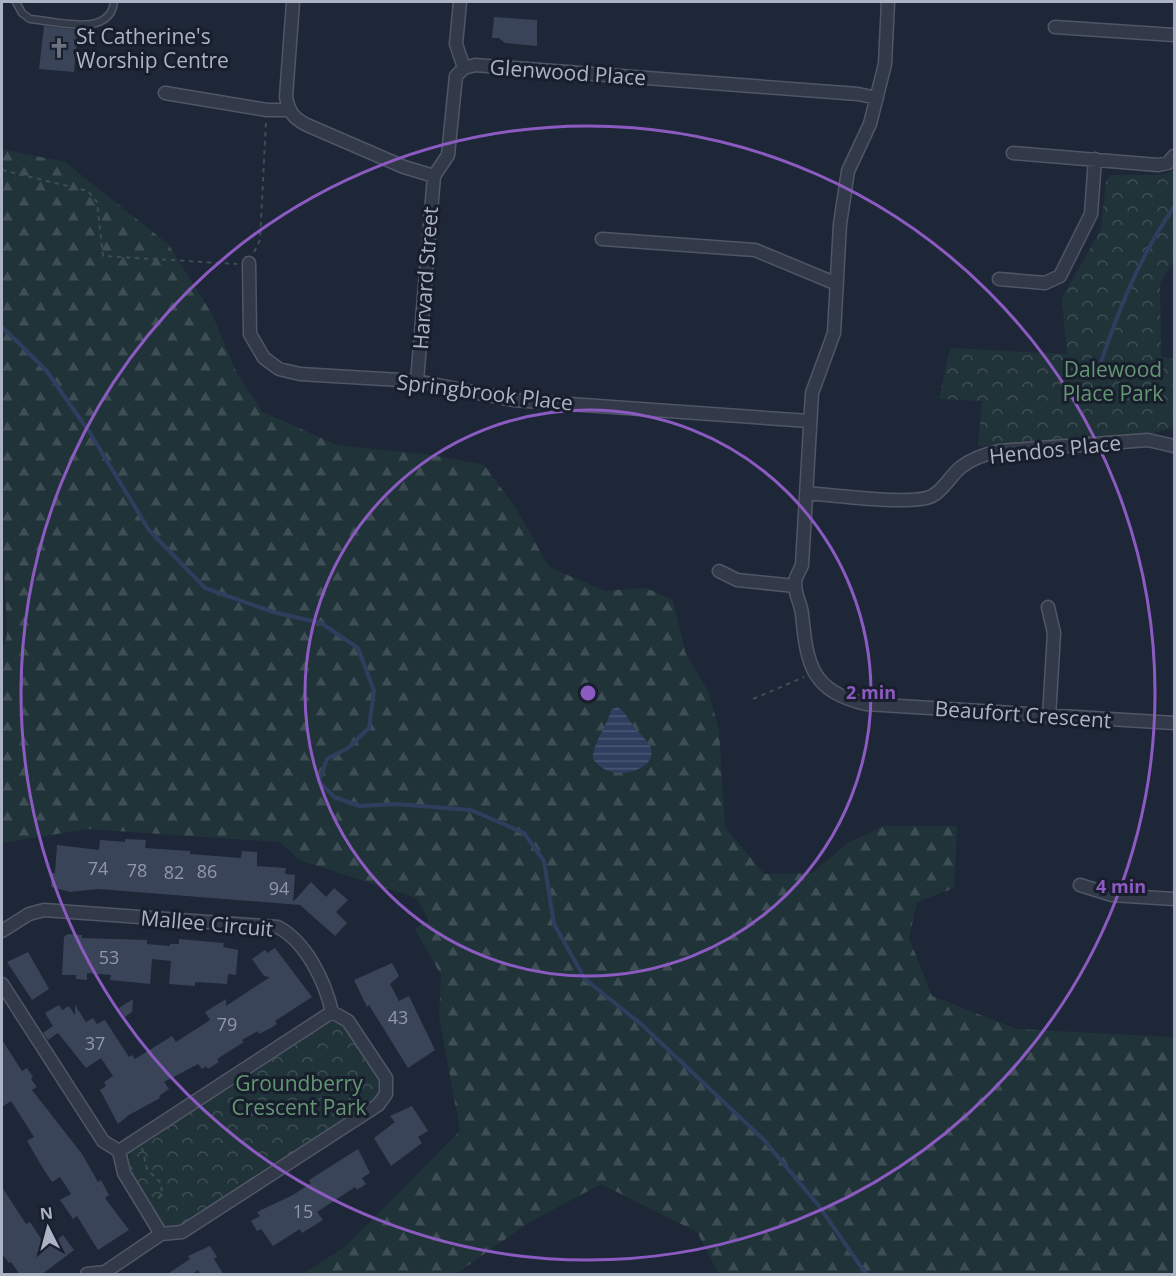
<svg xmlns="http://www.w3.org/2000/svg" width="1176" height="1276" viewBox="0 0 1176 1276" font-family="'Open Sans',sans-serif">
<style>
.forest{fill:url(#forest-firs)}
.park{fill:url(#park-crowns)}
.water{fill:url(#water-rules)}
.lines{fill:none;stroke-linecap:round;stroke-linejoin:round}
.stream{stroke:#2f3e5e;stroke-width:4}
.building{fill:#3a4458}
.service-casing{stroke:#505666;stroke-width:9}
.minor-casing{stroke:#505666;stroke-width:15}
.path{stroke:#3b4f53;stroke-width:2;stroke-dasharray:4.5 4.5;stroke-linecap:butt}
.service{stroke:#323948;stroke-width:6}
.minor{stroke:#323948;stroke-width:12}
.ring{fill:none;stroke:#8c5bc1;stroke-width:3}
.labels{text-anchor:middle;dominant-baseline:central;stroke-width:6;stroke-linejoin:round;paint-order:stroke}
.number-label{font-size:18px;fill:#9097aa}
.poi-label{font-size:21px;fill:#acb3c5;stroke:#181e2c;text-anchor:start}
.street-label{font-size:21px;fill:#acb3c5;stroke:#181e2c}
.park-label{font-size:21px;fill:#639774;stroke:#181e2c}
.centre{fill:#8c5bc1;stroke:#181e2c;stroke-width:3}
.ring-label{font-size:18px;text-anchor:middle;font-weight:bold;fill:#8c5bc1;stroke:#181e2c;stroke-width:6;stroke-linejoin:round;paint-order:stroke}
</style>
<defs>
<pattern id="forest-firs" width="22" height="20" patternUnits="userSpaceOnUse" patternTransform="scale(1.5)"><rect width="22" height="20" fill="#203339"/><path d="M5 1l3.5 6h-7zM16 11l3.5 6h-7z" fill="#3e4e54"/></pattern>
<pattern id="park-crowns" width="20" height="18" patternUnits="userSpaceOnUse" patternTransform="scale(1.5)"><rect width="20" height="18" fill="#203339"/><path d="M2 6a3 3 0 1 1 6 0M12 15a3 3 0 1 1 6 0" fill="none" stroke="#3e4e54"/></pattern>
<pattern id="water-rules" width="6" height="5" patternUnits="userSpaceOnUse" patternTransform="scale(1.5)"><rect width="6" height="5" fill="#2f3e5e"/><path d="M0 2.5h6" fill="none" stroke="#4a5874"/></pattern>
</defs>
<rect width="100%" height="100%" fill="#1e2738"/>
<path class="forest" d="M 2,149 L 65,162 L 168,244 L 212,314 L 237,374 L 263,412 L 337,445 L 432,455 L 484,465 L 517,510 L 549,567 L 605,591 L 646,588 L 673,600 L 685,652 L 709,693 L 719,730 L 725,827 L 764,874 L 812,873 L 849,842 L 884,826 L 957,826 L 954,888 L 917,902 L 909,938 L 932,996 L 1017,1029 L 1174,1037 L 1174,1274 L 719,1274 L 697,1232 L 601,1184 L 528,1223 L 456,1274 L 303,1274 L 346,1246 L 460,1131 L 439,1016 L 441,975 L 415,929 L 429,921 L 417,898 L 299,860 L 280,842 L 88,829 L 2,843 L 2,654 L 7,634 L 2,525 Z"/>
<path class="park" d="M 1174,170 L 1174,261 L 1160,283 L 1161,357 L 1174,358 L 1174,427 L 1148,435 L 978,446 L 982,401 L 939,399 L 950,348 L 1067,354 L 1062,298 L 1101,229 L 1106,181 L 1111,175 L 1164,175 Z
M 336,1021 L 345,1026 L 379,1078 L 380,1087 L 375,1101 L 184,1226 L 169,1228 L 163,1225 C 149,1209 120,1169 132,1149 L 325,1023 Z"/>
<path class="water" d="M 617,707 C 626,712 626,717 632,724 C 637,732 646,738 650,746 C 659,767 626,776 612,772 C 603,770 598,765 593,759 C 593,742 607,727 611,710 Z"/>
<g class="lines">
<path class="stream" d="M 2,327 L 46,370 L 90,433 L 149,530 L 205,588 L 273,612 L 321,623 L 358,648 L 374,691 L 369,728 L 348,748 L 327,759 L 319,781 L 334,797 L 360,806 L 396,804 L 471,810 L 524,833 L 544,861 L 554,924 L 585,979 L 642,1025 L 763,1139 L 819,1206 L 866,1274
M 1097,374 C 1117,314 1138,259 1174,207"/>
</g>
<path class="building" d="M 494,17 L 537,20 L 537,46 L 505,43 L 499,38 L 492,38 Z
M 44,26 L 78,30 L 74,72 L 39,69 Z
M 125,839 L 146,840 L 145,848 L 190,851 L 190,854 L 241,858 L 242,851 L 257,852 L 257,866 L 286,868 L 285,874 L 295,875 L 293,902 L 311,882 L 326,897 L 334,888 L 348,900 L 336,912 L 347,923 L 335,936 L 300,905 L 98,889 L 70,892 L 51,887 L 52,873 L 55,873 L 57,845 L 99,850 L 100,840 L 125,842 Z
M 68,934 L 82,935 L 82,938 L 147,940 L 147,944 L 170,946 L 170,944 L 179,944 L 179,939 L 224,943 L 223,947 L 238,950 L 236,975 L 228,974 L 227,984 L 195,982 L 195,986 L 169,984 L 171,961 L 152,959 L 150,984 L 110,980 L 111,975 L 87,973 L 87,980 L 76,979 L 76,975 L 62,975 L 64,937 Z
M 275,948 L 312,997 L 275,1021 L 277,1024 L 269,1029 L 259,1034 L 258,1031 L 242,1040 L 244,1042 L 217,1059 L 219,1062 L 208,1069 L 206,1066 L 202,1069 L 198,1064 L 164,1082 L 169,1089 L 159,1096 L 160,1098 L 129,1115 L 118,1124 L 100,1090 L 106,1086 L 104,1082 L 113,1076 L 101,1058 L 86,1068 L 58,1033 L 48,1040 L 43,1033 L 53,1026 L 45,1013 L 59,1005 L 62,1010 L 69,1006 L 75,1015 L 75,1005 L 86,1022 L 93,1018 L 97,1024 L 105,1020 L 129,1057 L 132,1055 L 135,1059 L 172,1036 L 176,1042 L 210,1020 L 205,1012 L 226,999 L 226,1006 L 270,977 L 264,976 L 252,959 L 265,950 L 267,953 Z
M 28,952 L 49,989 L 32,1000 L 7,962 Z
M 392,963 L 399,976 L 390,984 L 399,1001 L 409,996 L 435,1050 L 408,1068 L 369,1005 L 367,1007 L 354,980 Z
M 133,999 L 132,1012 L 125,1017 L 119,1008 Z
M 2,1040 L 22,1071 L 27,1068 L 33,1077 L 31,1079 L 37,1087 L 32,1090 L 82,1154 L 98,1182 L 101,1180 L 109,1195 L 105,1198 L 129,1230 L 98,1250 L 77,1216 L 73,1219 L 60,1200 L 71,1194 L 60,1177 L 52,1182 L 44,1170 L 27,1141 L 34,1137 L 11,1101 L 2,1107 Z
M 412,1106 L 428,1131 L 418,1137 L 422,1143 L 391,1166 L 374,1138 L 395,1122 L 390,1116 Z
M 358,1149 L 370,1173 L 362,1178 L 366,1184 L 357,1190 L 355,1187 L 317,1212 L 323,1220 L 302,1233 L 300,1229 L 273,1246 L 261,1229 L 257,1231 L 251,1221 L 260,1216 L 257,1212 L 293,1195 L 311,1183 L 309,1180 Z
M 2,1187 L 26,1224 L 30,1222 L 47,1248 L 63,1235 L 74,1250 L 41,1275 L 20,1275 L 11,1262 L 9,1263 L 2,1254 Z
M 210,1246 L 217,1257 L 214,1259 L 224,1275 L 200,1275 L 198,1270 L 191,1275 L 166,1275 L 190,1259 L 188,1256 Z"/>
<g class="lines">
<g class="service-casing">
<path id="service" d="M 16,2 L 22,13 L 30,19 C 56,21 110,38 114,2"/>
</g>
<g class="minor-casing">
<path id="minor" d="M 293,2 L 286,97 C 289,112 293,118 307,125 L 404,167 L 434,176 L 448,155 L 456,76 L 464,68 L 475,65 L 858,94 L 877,98
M 460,2 L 456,44 L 464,68
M 888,2 L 885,64 L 870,124 L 848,171 L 840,224 L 834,333 L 812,393 L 802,565 C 800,570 798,573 796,578 C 792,589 801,603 802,614 C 807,665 811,691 866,704 L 1174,723
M 1055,27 L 1174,35
M 165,93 L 267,110 L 288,110
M 1013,153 L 1158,165 L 1168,163 L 1174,156
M 602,239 L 755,250 L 837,284
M 249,263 L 250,334 L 264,358 L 279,369 L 300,374 L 417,381 L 513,400 L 809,421
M 999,279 L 1045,283 L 1060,276 L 1091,214 L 1095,159
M 417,381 L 434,176
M 807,493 C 832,495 912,506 932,496 C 944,490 950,476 961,467 C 973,458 985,454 999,451 L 1148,440 L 1174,446
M 719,571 L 737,580 L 795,586
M 1048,607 L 1054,633 L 1049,717
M 1080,885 L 1112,895 L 1174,899
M 2,931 L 29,914 L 44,910 L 278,927 C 306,942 325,981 332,1012
M 2,984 L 103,1141 L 119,1151 L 124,1173 L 161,1234
M 119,1151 L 332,1012
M 87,1274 L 105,1272 L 161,1234 L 182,1232 L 378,1105 L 386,1094 L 386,1078 L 348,1021 L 332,1012"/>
</g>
<path class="path" d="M 2,170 L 88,191 L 97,202 L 103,256 L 237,264
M 254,252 L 260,240 L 266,121
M 753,699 L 804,677
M 142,1148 L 147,1169 L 161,1183 L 162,1194 L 155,1202"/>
<use href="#service" class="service"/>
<use href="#minor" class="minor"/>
</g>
<g class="ring">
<circle cx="588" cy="693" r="283"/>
<circle cx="588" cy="693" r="567"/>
</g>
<defs>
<g id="church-bare" transform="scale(1.62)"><path d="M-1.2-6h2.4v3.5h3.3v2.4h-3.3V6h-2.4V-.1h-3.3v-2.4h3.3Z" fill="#6b7280" stroke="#181e2c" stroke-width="2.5" paint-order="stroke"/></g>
</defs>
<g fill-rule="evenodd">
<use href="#church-bare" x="59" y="48"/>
</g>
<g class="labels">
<g class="number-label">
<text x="98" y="868">74</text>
<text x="137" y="870">78</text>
<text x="207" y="871">86</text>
<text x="174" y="872">82</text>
<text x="279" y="888">94</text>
<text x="109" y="957">53</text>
<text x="398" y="1017">43</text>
<text x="227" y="1024">79</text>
<text x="95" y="1043">37</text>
<text x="303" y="1211">15</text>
</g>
<g class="poi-label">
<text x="76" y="36">St Catherine's<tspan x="76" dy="24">Worship Centre</tspan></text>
</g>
<g class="street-label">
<text transform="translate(568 72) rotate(4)">Glenwood Place</text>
<text transform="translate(425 278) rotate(-86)">Harvard Street</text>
<text transform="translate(485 392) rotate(7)">Springbrook Place</text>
<text transform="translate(1055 449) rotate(-6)">Hendos Place</text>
<text transform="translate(1023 714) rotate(4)">Beaufort Crescent</text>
<text transform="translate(207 923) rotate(5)">Mallee Circuit</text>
</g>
<g class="park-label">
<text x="1113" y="369">Dalewood<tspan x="1113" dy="24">Place Park</tspan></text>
<text x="299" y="1083">Groundberry<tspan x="299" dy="24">Crescent Park</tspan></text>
</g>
</g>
<circle cx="588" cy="693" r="9" class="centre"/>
<g class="ring-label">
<text x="871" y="699">2 min</text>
<text x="1121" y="893">4 min</text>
</g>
<rect width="1176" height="1276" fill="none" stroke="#acb3c5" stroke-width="6"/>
<g transform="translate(48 1228) rotate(354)" stroke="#181e2c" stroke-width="4.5" paint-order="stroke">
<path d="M0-4.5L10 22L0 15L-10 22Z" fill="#acb3c5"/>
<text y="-9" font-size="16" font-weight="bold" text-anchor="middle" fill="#acb3c5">N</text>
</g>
</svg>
